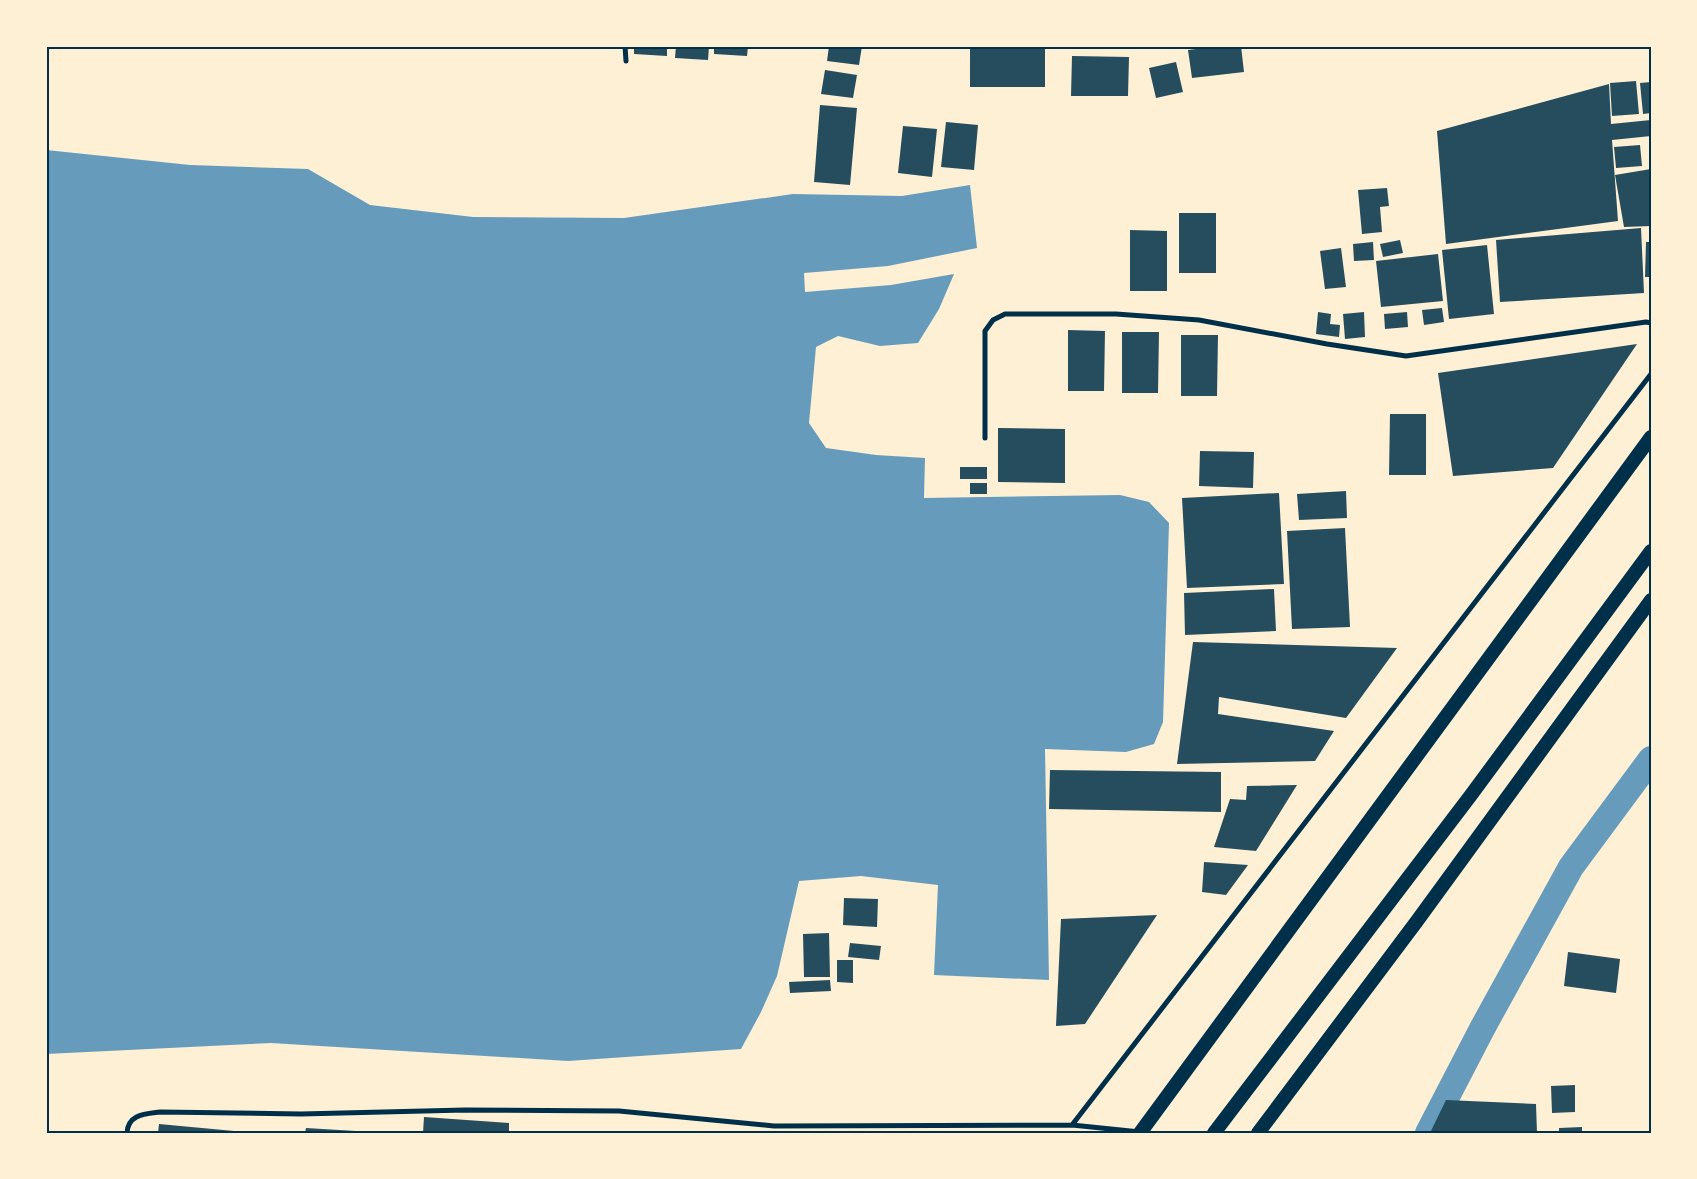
<svg xmlns="http://www.w3.org/2000/svg" width="1697" height="1179" viewBox="0 0 1697 1179" font-family="Lato,sans-serif">
<style>
.water{fill:#669bbc}
.lines{fill:none;stroke-linecap:round;stroke-linejoin:round}
.canal{stroke:#669bbc;stroke-width:26}
.building{fill:#264d5e}
.minor{stroke:#003049;stroke-width:5}
.trunk{stroke:#003049;stroke-width:14}
.neatline{fill:none;stroke:#003049;stroke-width:2}
</style>
<rect width="100%" height="100%" fill="#fdf0d5"/>
<path class="water" d="M 46,150 L 190,165 L 308,169 L 370,205 L 473,217 L 624,218 L 793,194 L 902,196 L 970,185 L 977,248 L 888,266 L 804,273 L 805,292 L 891,285 L 954,274 L 939,309 L 918,343 L 880,346 L 838,336 L 816,347 L 809,423 L 826,448 L 876,455 L 925,458 L 924,498 L 1120,495 L 1149,502 L 1169,523 L 1163,722 L 1154,744 L 1126,752 L 1045,749 L 1049,980 L 934,975 L 938,885 L 861,876 L 799,881 L 777,976 L 761,1012 L 741,1049 L 568,1061 L 271,1043 L 46,1054 Z"/>
<g class="lines">
<path class="canal" d="M 1428,1133 L 1483,1027 L 1571,867 L 1651,759"/>
</g>
<path class="building" d="M 634,46 L 667,46 L 667,56 L 634,54 Z
M 676,46 L 709,46 L 708,60 L 675,58 Z
M 714,46 L 748,46 L 747,56 L 714,54 Z
M 829,46 L 862,46 L 859,65 L 827,61 Z
M 970,46 L 1045,46 L 1045,87 L 970,87 Z
M 1220,46 L 1241,46 L 1244,72 L 1192,78 L 1188,50 Z
M 1072,56 L 1129,57 L 1128,96 L 1071,96 Z
M 1176,62 L 1183,92 L 1156,98 L 1149,68 Z
M 825,70 L 857,75 L 853,98 L 821,94 Z
M 1636,81 L 1639,114 L 1612,116 L 1610,83 Z
M 1651,82 L 1651,113 L 1643,114 L 1640,83 Z
M 1609,84 L 1611,124 L 1651,120 L 1651,136 L 1612,140 L 1618,221 L 1446,244 L 1437,131 Z
M 820,105 L 857,108 L 850,185 L 814,182 Z
M 946,122 L 978,125 L 974,170 L 941,167 Z
M 903,126 L 937,129 L 932,177 L 898,173 Z
M 1640,145 L 1642,166 L 1616,168 L 1614,147 Z
M 1651,169 L 1651,226 L 1624,227 L 1615,175 Z
M 1387,188 L 1389,206 L 1380,207 L 1382,232 L 1362,234 L 1358,190 Z
M 1179,213 L 1216,213 L 1216,273 L 1179,273 Z
M 1641,228 L 1644,293 L 1500,302 L 1496,240 Z
M 1130,230 L 1167,231 L 1167,291 L 1130,291 Z
M 1400,240 L 1403,253 L 1383,257 L 1380,244 Z
M 1373,242 L 1374,260 L 1354,261 L 1353,244 Z
M 1646,242 L 1651,242 L 1651,277 L 1645,277 Z
M 1487,245 L 1494,314 L 1449,319 L 1442,250 Z
M 1341,248 L 1346,287 L 1325,289 L 1320,251 Z
M 1438,254 L 1443,301 L 1381,307 L 1376,261 Z
M 1442,308 L 1444,322 L 1424,325 L 1422,310 Z
M 1318,312 L 1331,314 L 1330,324 L 1340,325 L 1339,337 L 1316,334 Z
M 1364,312 L 1365,337 L 1345,339 L 1343,314 Z
M 1407,312 L 1408,327 L 1385,329 L 1384,314 Z
M 1068,330 L 1105,331 L 1104,391 L 1068,391 Z
M 1122,332 L 1159,332 L 1158,393 L 1122,393 Z
M 1181,335 L 1218,335 L 1217,396 L 1181,396 Z
M 1637,344 L 1553,468 L 1453,476 L 1438,373 Z
M 1390,414 L 1426,414 L 1426,475 L 1389,475 Z
M 998,428 L 1065,429 L 1065,483 L 998,482 Z
M 1200,451 L 1254,452 L 1253,488 L 1199,486 Z
M 960,467 L 987,467 L 987,479 L 960,479 Z
M 970,483 L 987,483 L 987,494 L 970,494 Z
M 1346,491 L 1347,518 L 1299,520 L 1297,494 Z
M 1279,493 L 1284,584 L 1187,588 L 1182,498 Z
M 1345,528 L 1350,627 L 1292,629 L 1287,531 Z
M 1274,589 L 1276,631 L 1185,635 L 1184,593 Z
M 1193,642 L 1397,648 L 1346,718 L 1219,697 L 1218,714 L 1334,731 L 1315,761 L 1177,764 Z
M 1050,770 L 1221,772 L 1221,812 L 1049,809 Z
M 1297,785 L 1256,851 L 1214,847 L 1230,799 L 1246,800 L 1247,786 Z
M 1204,862 L 1248,865 L 1226,895 L 1202,892 Z
M 844,898 L 878,899 L 877,927 L 843,925 Z
M 1157,915 L 1085,1024 L 1056,1026 L 1061,919 Z
M 829,933 L 830,977 L 804,977 L 803,934 Z
M 850,943 L 881,946 L 879,960 L 848,957 Z
M 1568,952 L 1620,959 L 1616,993 L 1564,986 Z
M 837,960 L 853,960 L 853,983 L 837,982 Z
M 830,980 L 831,991 L 790,993 L 789,982 Z
M 1575,1085 L 1575,1112 L 1552,1113 L 1551,1086 Z
M 1446,1100 L 1536,1104 L 1537,1133 L 1430,1133 Z
M 424,1117 L 509,1123 L 509,1133 L 423,1133 Z
M 159,1124 L 234,1131 L 234,1133 L 158,1133 Z
M 1582,1127 L 1582,1133 L 1559,1133 L 1559,1128 Z
M 306,1128 L 356,1131 L 356,1133 L 305,1133 Z"/>
<g class="lines">
<path class="minor" d="M 625,46 L 626,61
M 985,438 L 985,331 L 993,320 L 1005,314 L 1116,314 L 1199,320 L 1327,344 L 1406,356 L 1646,322 L 1651,323
M 1072,1125 L 1651,374
M 127,1133 C 128,1114 145,1114 160,1112 L 301,1114 L 465,1110 L 619,1111 L 774,1126 L 1072,1125 L 1140,1132"/>
<path class="trunk" d="M 1140,1133 L 1651,437
M 1214,1133 L 1471,795 L 1651,551
M 1258,1133 L 1417,921 L 1651,600"/>
</g>
<rect width="1697" height="1179" fill="none" stroke="#fdf0d5" stroke-width="95"/>
<rect x="48" y="48" width="1602" height="1084" class="neatline"/>
</svg>
